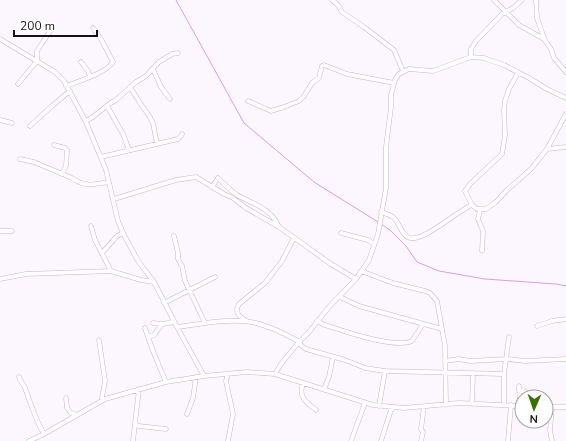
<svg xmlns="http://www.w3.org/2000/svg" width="566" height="441" viewBox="0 0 566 441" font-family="'Nunito Sans',sans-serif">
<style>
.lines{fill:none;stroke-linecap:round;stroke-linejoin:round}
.stream{stroke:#d0a1e4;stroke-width:1}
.minor-casing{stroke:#c6b2cf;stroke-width:5}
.minor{stroke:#fff;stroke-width:4}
</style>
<rect width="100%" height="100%" fill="#fcf7fe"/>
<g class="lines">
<path class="stream" d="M 176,0 L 244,123 L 314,182 L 378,222
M 381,224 L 390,230 L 406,246 L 417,262 L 439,271 L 485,279 L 556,284 L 566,286"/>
<g class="minor-casing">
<path id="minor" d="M 332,0 L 338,5 L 342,12 L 364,27 L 394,50 L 403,71
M 494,0 L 519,25 L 544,39 L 551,49 L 554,58 L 566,72
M 536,0 L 537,18 L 544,38
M 0,39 L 55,72 L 64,81 L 86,122 L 106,170 L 118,221 L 123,233 L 138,261 L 154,282 L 177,327 L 204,376
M 471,57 L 471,49 L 476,41 L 502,14 L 513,8 L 522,0
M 81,62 L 88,71 L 90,76
M 153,69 L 161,87 L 170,99
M 518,73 L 509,89 L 505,101 L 504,110 L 505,135 L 502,154 L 470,184 L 465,191 L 472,205 L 477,209 L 486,209 L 495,203 L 506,191 L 531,169 L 547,149 L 566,114
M 18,84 L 37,61 L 37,51 L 52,28
M 66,86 C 79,81 106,73 113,62 L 101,39 L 93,28
M 130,87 L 142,106 L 148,114 L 153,123 L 157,144
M 248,101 L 271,111 L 284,107 L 299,101 L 304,96 L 312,83 L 319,78 L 322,66 L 324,65 L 347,74 L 394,83
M 107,106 L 123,134 L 129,150
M 0,120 L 12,123
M 86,121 L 93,117 L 109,104 L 116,100 L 136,82 L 146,76 L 159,62 L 172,54 L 178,53
M 30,126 L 52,106 L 70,91
M 54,145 L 65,148 L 67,150 L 66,166 L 62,174
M 547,149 L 566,147
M 101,157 L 178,139 L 181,136 L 182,134
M 20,159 L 34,162 L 72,178 C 86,188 94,184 109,182
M 212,187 L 218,178 C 224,184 230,190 237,195 C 253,204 271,208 279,227
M 114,199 L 176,180 L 196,177 L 224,194 L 233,198 L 246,208 L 279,227 L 331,264 L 356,279
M 480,210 L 478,219 L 483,231 L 482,251
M 381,212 C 386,214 392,215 395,219 C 400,225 402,236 410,238 C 425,241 457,211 472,205
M 91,226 L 95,240 L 111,271
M 0,231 L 12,231
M 341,233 L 368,240 L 374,244
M 174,236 L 178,253 L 178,259 L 182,266 L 185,281 L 205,323
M 102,253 L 117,236 L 123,233
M 361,271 L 393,283 L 425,291 L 430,293 L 437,301 L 445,346 L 446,405
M 0,279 L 26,274 L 111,271 L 141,280 L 154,282
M 340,297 L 359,306 L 442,329
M 164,303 L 215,277
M 247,321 C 239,317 234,312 239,304 L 265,283 L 282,261 L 294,238
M 317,321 L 325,325 C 344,331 395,349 412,341 L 423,324
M 153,323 L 162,324
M 537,326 L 552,321 L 566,319
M 177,327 C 200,324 227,318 251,322 C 268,325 285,334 300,342
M 145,328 C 151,347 158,364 166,382
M 148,337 L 154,335 L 162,324 L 174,322
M 99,340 L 105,381 L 102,398 L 105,399
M 298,343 L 306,349 L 345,360 L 365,368 L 385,371 L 504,374
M 445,361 L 459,359 L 470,361 L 507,359 L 525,361 L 566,359
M 275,374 L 281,364 L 298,343 L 309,332 L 329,307 L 356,279 L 369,260 L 378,234 L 386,188 L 386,147 L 391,107 L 391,95 L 395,80 L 399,74 L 409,69 L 433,71 L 471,57 L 484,58 L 504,65 L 529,78 L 547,89 L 566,98
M 19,377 C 20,382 24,384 25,388 C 31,404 35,419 44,434
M 303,383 C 298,397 306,402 316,410
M 519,386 L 520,406
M 324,389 L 329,377 L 333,357
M 519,390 L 526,392 L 528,397
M 66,398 L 67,408 L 71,413 L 77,415
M 472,404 L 473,373
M 504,405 L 504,374 L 509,337
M 379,406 L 385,371
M 546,407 L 566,407
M 552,407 L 550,430 L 552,441
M 187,414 L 193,398 L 196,377
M 135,424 L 139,426 L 166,429
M 29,441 L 44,434 L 105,399 L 166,382 L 204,376 L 247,372 L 275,374 L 373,405 L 404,408 L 459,403 L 522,406
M 133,441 L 139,389
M 228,441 L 233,414 L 226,381 L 228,374
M 351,441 L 365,403
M 381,441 L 392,407
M 421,441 L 423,432 L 421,429 L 424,407
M 508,441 L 511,405"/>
</g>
<use href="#minor" class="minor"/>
</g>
<g transform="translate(534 409) rotate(182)"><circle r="19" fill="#ffffff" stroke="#a3a0a4"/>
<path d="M0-3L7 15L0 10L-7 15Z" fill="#377101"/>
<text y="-6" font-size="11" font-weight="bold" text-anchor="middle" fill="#18111b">N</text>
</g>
<path d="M14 30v6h83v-6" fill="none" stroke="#18111b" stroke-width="2"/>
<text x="20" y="30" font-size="12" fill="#18111b" stroke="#ffffff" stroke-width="3" paint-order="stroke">200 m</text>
</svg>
